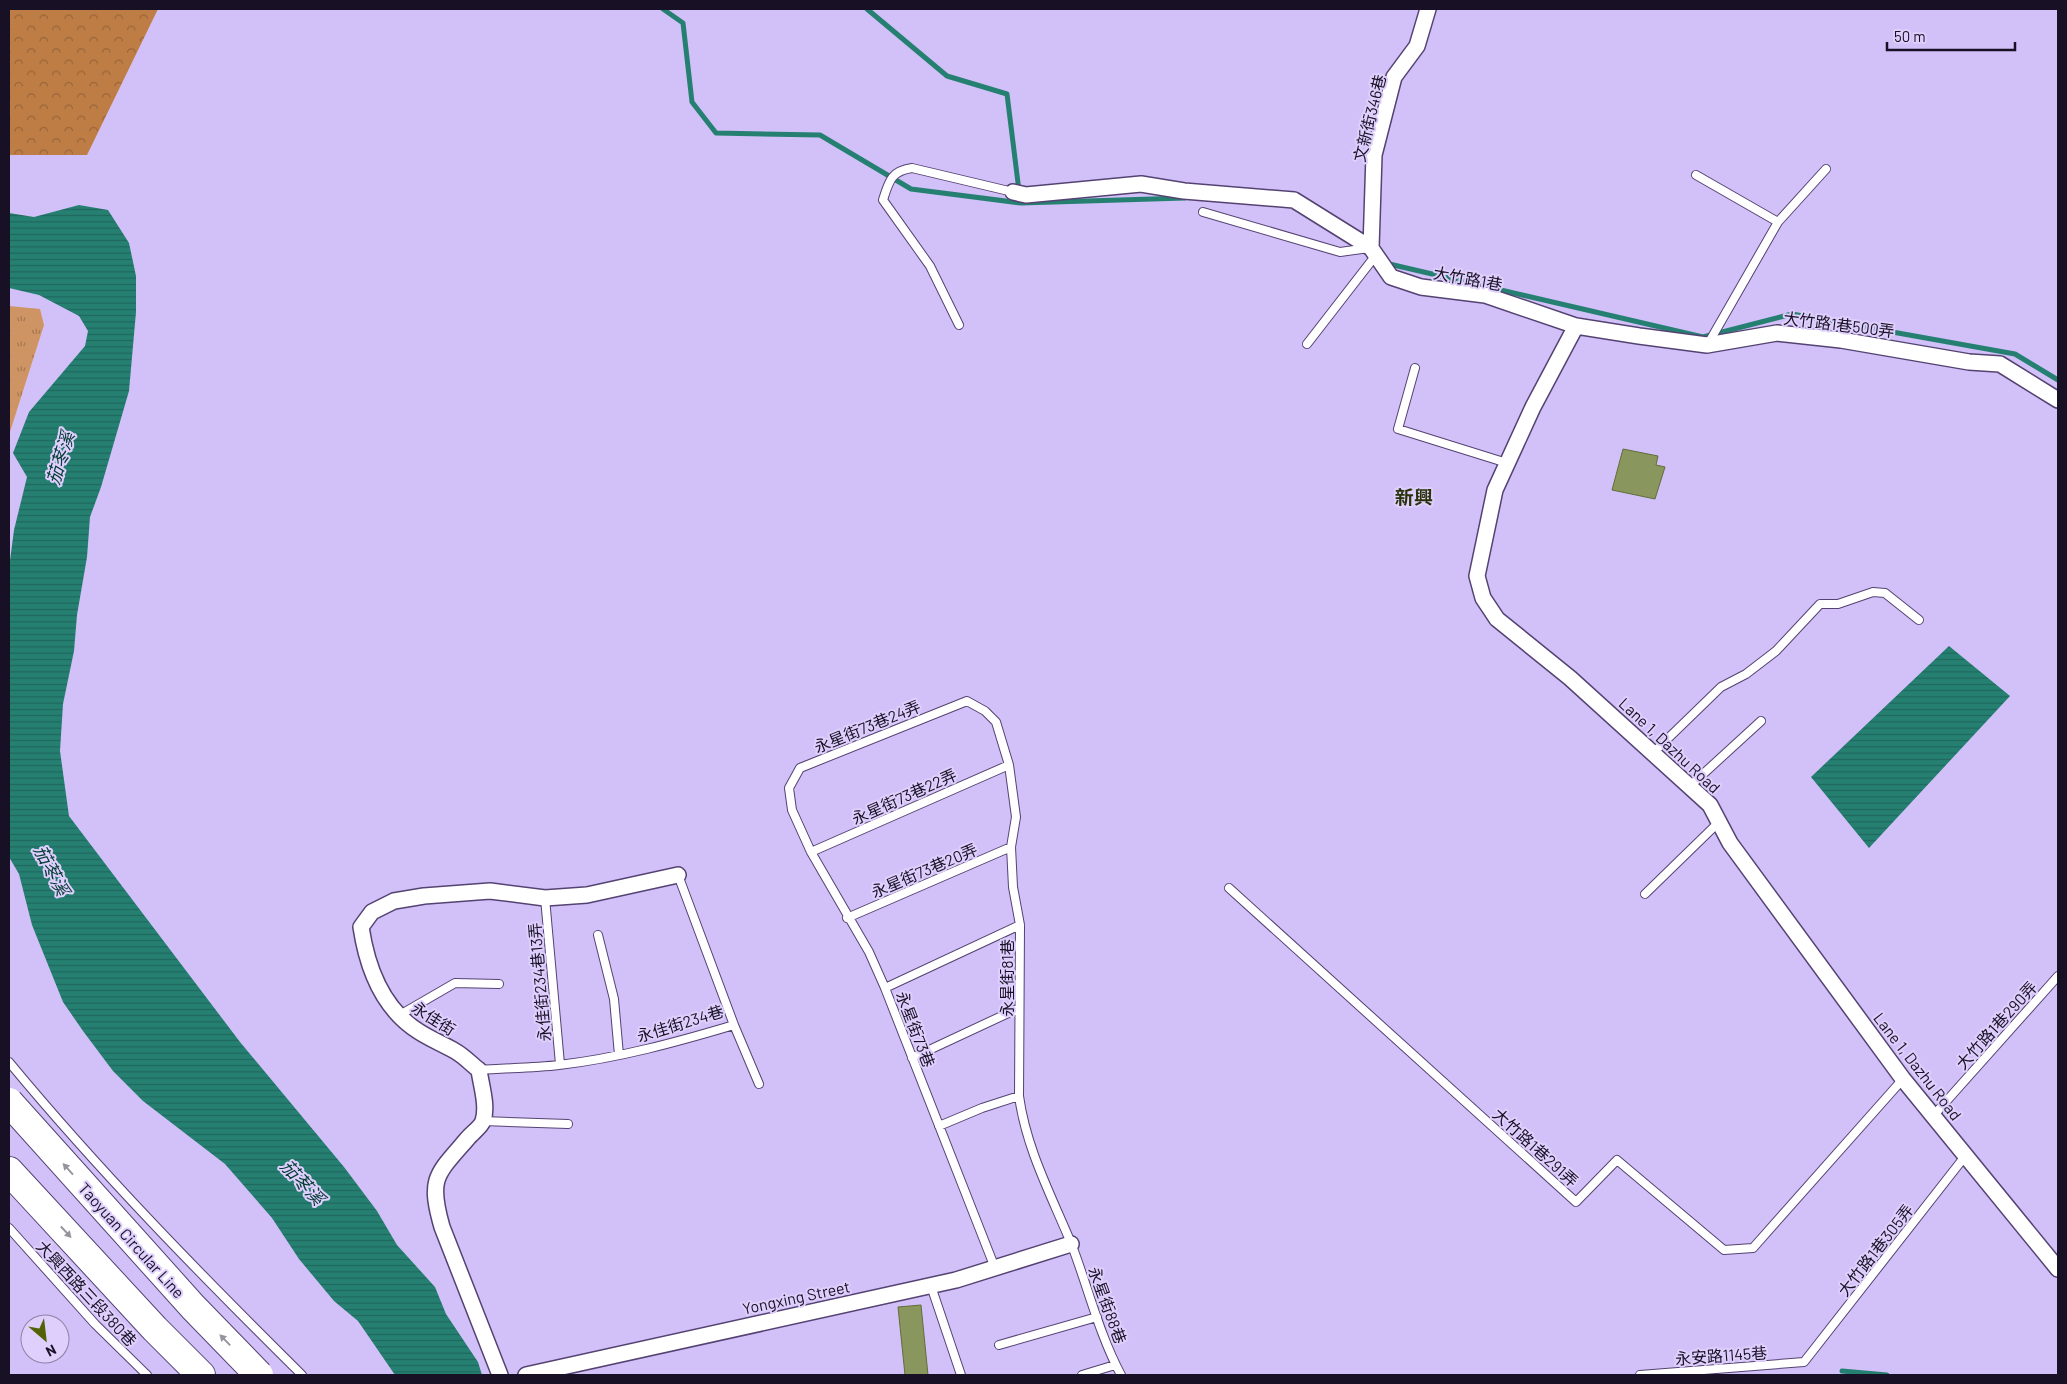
<svg xmlns="http://www.w3.org/2000/svg" width="2067" height="1384" viewBox="0 0 2067 1384" font-family="Barlow,'Noto Sans TC',sans-serif">
<style>
.forest{fill:url(#forest-crowns)}
.park{fill:url(#park-tufts)}
.water{fill:url(#water-rules)}
.lines{fill:none;stroke-linecap:round;stroke-linejoin:round}
.stream{stroke:#258072;stroke-width:5}
.building{fill:#89965e;stroke:#626e38}
.service-casing{stroke:#544372;stroke-width:10}
.minor-casing{stroke:#544372;stroke-width:18}
.motorway-casing{stroke:#544372;stroke-width:30}
.service{stroke:#fff;stroke-width:8}
.minor{stroke:#fff;stroke-width:15}
.motorway{stroke:#fff;stroke-width:28}
.motorway-bridge-casing{stroke:#544372;stroke-width:30;stroke-linecap:butt}
.motorway-bridge{stroke:#fff;stroke-width:28}
.oneway{fill:#97949d}
.labels{text-anchor:middle;dominant-baseline:central;stroke-width:4;stroke-linejoin:round;paint-order:stroke}
.street-label{font-size:16px;fill:#181125;stroke:#decffc}
.water-label{font-size:18px;font-style:italic;fill:#053c34;stroke:#decffc}
.quarter-label{font-size:19px;font-weight:bold;fill:#293109;stroke:#decffc}
</style>
<defs>
<pattern id="forest-crowns" width="20" height="18" patternUnits="userSpaceOnUse" patternTransform="scale(1.25)"><rect width="20" height="18" fill="#be7d45"/><path d="M2 6a3 3 0 1 1 6 0M12 15a3 3 0 1 1 6 0" fill="none" stroke="#996539"/></pattern>
<pattern id="park-tufts" width="24" height="20" patternUnits="userSpaceOnUse" patternTransform="scale(1.25)"><rect width="24" height="20" fill="#cf9464"/><path d="M3 7l-1-3M5 7V3M7 7l1-3M15 17l-1-3M17 17v-4M19 17l1-3" fill="none" stroke="#a77752"/></pattern>
<pattern id="water-rules" width="6" height="5" patternUnits="userSpaceOnUse" patternTransform="scale(1.25)"><rect width="6" height="5" fill="#258072"/><path d="M0 2.5h6" fill="none" stroke="#1f675d"/></pattern>
</defs>
<rect width="100%" height="100%" fill="#d2c0f8"/>
<path class="forest" d="M 9,9 L 158,9 L 87,155 L 9,155 Z"/>
<path class="park" d="M 9,306 L 40,309 L 44,325 L 9,435 Z"/>
<path class="water" d="M 79,205 L 108,210 L 129,243 L 136,276 L 136,312 L 129,391 L 101,487 L 90,517 L 87,557 L 77,615 L 74,651 L 63,704 L 60,751 L 69,816 L 240,1042 L 344,1167 L 377,1211 L 397,1245 L 435,1287 L 446,1314 L 478,1362 L 482,1375 L 395,1375 L 358,1321 L 334,1301 L 299,1259 L 272,1218 L 225,1164 L 143,1101 L 113,1071 L 83,1031 L 63,1002 L 32,925 L 19,874 L 9,857 L 9,568 L 14,530 L 27,477 L 13,453 L 29,412 L 85,346 L 88,331 L 79,316 L 39,295 L 9,288 L 9,213 L 34,217 Z
M 1949,646 L 2010,696 L 1869,848 L 1811,777 Z"/>
<g class="lines">
<path class="stream" d="M 663,9 L 683,23 L 692,102 L 716,133 L 820,135 L 911,189 L 1021,203 L 1185,198
M 867,9 L 947,76 L 1007,94 L 1019,191
M 1385,263 L 1703,337 L 1792,314 L 2015,354 L 2058,380
M 1842,1371 L 1887,1375"/>
</g>
<path class="building" d="M 1623,449 L 1658,456 L 1656,465 L 1665,467 L 1655,499 L 1612,490 Z
M 921,1305 L 928,1375 L 905,1375 L 898,1307 Z"/>
<g class="lines">
<g class="service-casing">
<path id="service" d="M 1696,175 L 1778,222
M 1203,212 L 1340,252 L 1369,248
M 959,325 L 930,266 L 883,200 C 889,181 891,171 912,168 L 1013,192
M 1307,344 L 1376,255
M 1708,344 L 1778,222 L 1826,169
M 1415,368 L 1398,429 L 1507,463
M 1654,752 L 1721,687 L 1746,674 L 1776,651 L 1820,604 L 1838,604 L 1873,592 L 1885,593 L 1919,620
M 1690,786 L 1761,721
M 811,852 L 1009,765
M 1229,888 L 1576,1202 L 1617,1160 L 1724,1250 L 1753,1248 L 1903,1079
M 1645,894 L 1719,822
M 545,898 L 560,1064
M 847,918 L 1011,847
M 598,935 L 614,999 L 619,1055
M 885,988 L 1020,925
M 398,1016 L 455,983 L 499,984
M 734,1025 L 759,1084
M 912,1058 L 1019,1008
M 9,1062 C 100,1172 201,1275 302,1375
M 479,1070 C 506,1068 533,1068 559,1065 C 619,1058 677,1042 734,1025 L 678,875
M 1934,1115 L 2058,976
M 483,1121 L 568,1124
M 939,1126 L 982,1108 L 1019,1096
M 9,1228 L 95,1324 L 147,1375
M 995,1268 L 885,988 L 869,952 L 811,852 L 792,810 L 789,788 L 800,768 L 967,701 L 985,711 L 996,722 L 1009,765 L 1016,817 L 1011,847 L 1013,887 L 1020,925 L 1019,1096 C 1026,1148 1051,1195 1071,1243 C 1088,1287 1099,1334 1121,1375
M 931,1286 L 961,1375
M 999,1345 L 1097,1317
M 1082,1375 L 1115,1365
M 1640,1375 L 1804,1362 L 1966,1155"/>
</g>
<g class="minor-casing">
<path id="minor" d="M 1428,9 L 1417,46 L 1394,77 L 1374,155 L 1371,248 L 1391,277 L 1421,287 L 1485,295 L 1576,326 L 1639,336 L 1707,345 L 1777,333 L 1841,340 L 1969,362 L 2000,364 L 2058,400
M 1013,192 L 1026,195 L 1141,184 L 1184,191 L 1294,200 L 1371,248
M 1576,326 L 1533,407 L 1495,490 L 1477,576 L 1483,598 L 1497,619 L 1570,678 L 1710,805 L 1730,843 L 1903,1079 L 2058,1269
M 500,1375 L 442,1227 C 428,1178 436,1175 468,1138 C 472,1133 481,1127 483,1121 C 488,1106 481,1085 479,1070 C 471,1064 464,1056 455,1051 C 443,1044 430,1039 418,1031 C 382,1008 367,967 361,927 L 372,912 L 394,901 L 424,896 L 490,891 L 545,898 L 587,895 L 678,875
M 526,1375 L 956,1280 L 1071,1244"/>
</g>
<g class="motorway-casing">
<path id="motorway" d="M 9,1171 L 155,1329 L 201,1375"/>
</g>
<use href="#service" class="service"/>
<use href="#minor" class="minor"/>
<use href="#motorway" class="motorway"/>
<g class="motorway-bridge-casing">
<path id="motorway-bridge" d="M 9,1102 L 193,1307 L 259,1375"/>
</g>
<use href="#motorway-bridge" class="motorway-bridge"/>
</g>
<defs><path id="oneway-solid" d="M-6-.8H1V-3.2L6.5 0L1 3.2V.8H-6Z" transform="scale(1.25)"/></defs>
<g class="oneway">
<use href="#oneway-solid" transform="translate(68 1169) rotate(-132)"/>
<use href="#oneway-solid" transform="translate(66 1232) rotate(47)"/>
<use href="#oneway-solid" transform="translate(225 1340) rotate(-134)"/>
</g>
<g class="labels">
<g class="street-label">
<text transform="translate(1369 118) rotate(-76)">文新街346巷</text>
<text transform="translate(1468 278) rotate(10)">大竹路1巷</text>
<text transform="translate(1839 324) rotate(7)">大竹路1巷500弄</text>
<text transform="translate(867 726) rotate(-22)">永星街73巷24弄</text>
<text transform="translate(1670 745) rotate(43)">Lane 1, Dazhu Road</text>
<text transform="translate(904 796) rotate(-24)">永星街73巷22弄</text>
<text transform="translate(924 870) rotate(-23)">永星街73巷20弄</text>
<text transform="translate(1006 978) rotate(-90)">永星街81巷</text>
<text transform="translate(539 982) rotate(-95)">永佳街234巷13弄</text>
<text transform="translate(434 1018) rotate(32)">永佳街</text>
<text transform="translate(680 1023) rotate(-17)">永佳街234巷</text>
<text transform="translate(1996 1025) rotate(-48)">大竹路1巷290弄</text>
<text transform="translate(916 1029) rotate(69)">永星街73巷</text>
<text transform="translate(1918 1066) rotate(52)">Lane 1, Dazhu Road</text>
<text transform="translate(1536 1147) rotate(42)">大竹路1巷291弄</text>
<text transform="translate(132 1240) rotate(48)">Taoyuan Circular Line</text>
<text transform="translate(1875 1250) rotate(-52)">大竹路1巷305弄</text>
<text transform="translate(87 1293) rotate(47)">大興西路三段380巷</text>
<text transform="translate(796 1297) rotate(-12)">Yongxing Street</text>
<text transform="translate(1108 1305) rotate(70)">永星街88巷</text>
<text transform="translate(1721 1355) rotate(-4)">永安路1145巷</text>
</g>
<g class="water-label">
<text transform="translate(60 458) rotate(-73)">茄苳溪</text>
<text transform="translate(52 870) rotate(62)">茄苳溪</text>
<text transform="translate(303 1182) rotate(47)">茄苳溪</text>
</g>
<g class="quarter-label">
<text x="1414" y="496">新興</text>
</g>
</g>
<rect width="2067" height="1384" fill="none" stroke="#181125" stroke-width="20"/>
<g transform="translate(45 1339) rotate(152)"><circle r="24" fill="#decffc" stroke="#8f83a6"/>
<path d="M0-4L9 19L0 12L-9 19Z" fill="#536205"/>
<text y="-8" font-size="14" font-weight="bold" text-anchor="middle" fill="#181125">N</text>
</g>
<path d="M1887 42v8h128v-8" fill="none" stroke="#181125" stroke-width="2.5"/>
<text x="1894" y="42" font-size="15" fill="#181125" stroke="#decffc" stroke-width="4" paint-order="stroke">50 m</text>
</svg>
